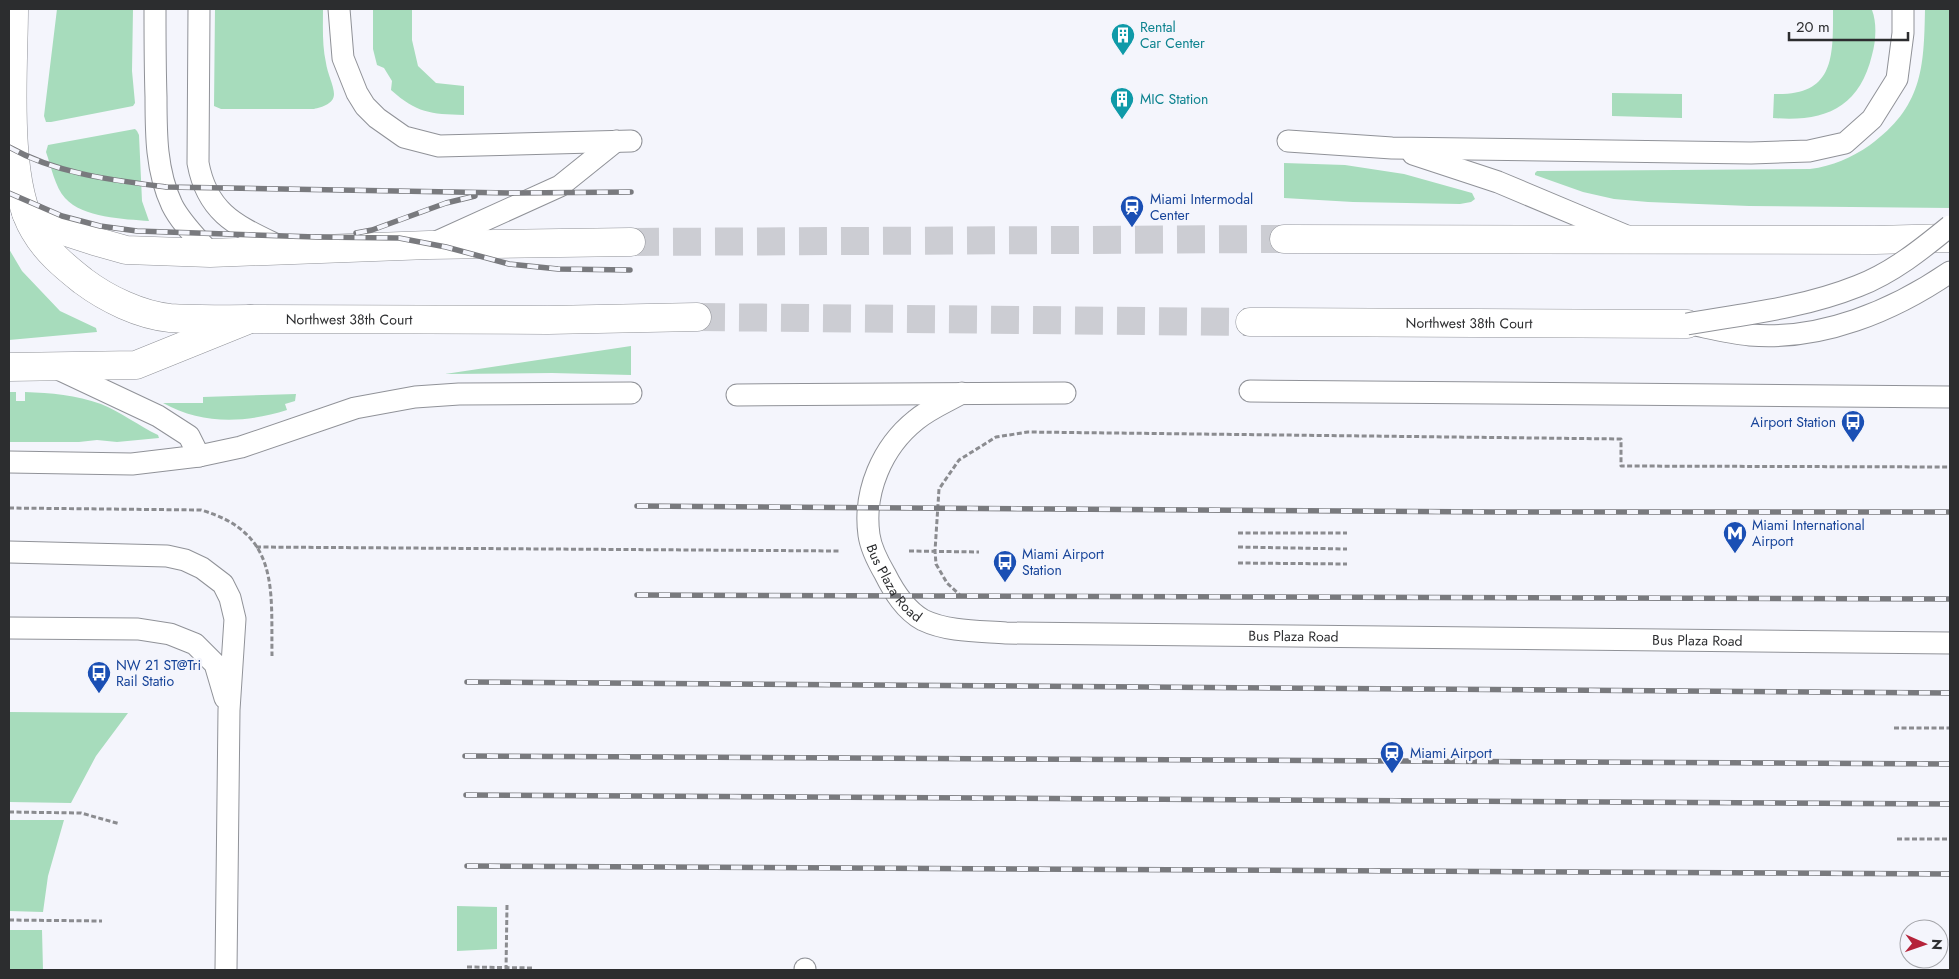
<svg xmlns="http://www.w3.org/2000/svg" width="1959" height="979" viewBox="0 0 1959 979" font-family="Jost,sans-serif">
<style>
.grass{fill:#a7dcbc}
.lines{fill:none;stroke-linecap:round;stroke-linejoin:round}
.street-tunnel{stroke:#cccdd3;stroke-width:28;stroke-dasharray:28 14;stroke-linecap:butt}
.secondary-tunnel{stroke:#cccdd3;stroke-width:28;stroke-dasharray:28 14;stroke-linecap:butt}
.lane-casing{stroke:#909298;stroke-width:23}
.street-casing{stroke:#909298;stroke-width:29}
.secondary-casing{stroke:#909298;stroke-width:29}
.highway-casing{stroke:#909298;stroke-width:29}
.path{stroke:#8b8c90;stroke-width:3;stroke-dasharray:5 2.5;stroke-linecap:butt}
.lane{stroke:#fff;stroke-width:21}
.street{stroke:#fff;stroke-width:28}
.secondary{stroke:#fff;stroke-width:28}
.highway{stroke:#fff;stroke-width:28}
.rail-casing{stroke:#797a7e;stroke-width:5.5}
.rail{stroke:#f4f5fc;stroke-width:4;stroke-dasharray:11;stroke-linecap:butt}
.lane-bridge-casing{stroke:#909298;stroke-width:23;stroke-linecap:butt}
.lane-bridge{stroke:#fff;stroke-width:21}
.labels{text-anchor:middle;dominant-baseline:central;stroke-width:4.5;stroke-linejoin:round;paint-order:stroke}
.culture-label{font-size:14px;fill:#0d838f;stroke:#f4f5fc;text-anchor:start}
.transit-label{font-size:14px;fill:#164399;stroke:#f4f5fc;text-anchor:start}
.street-label{font-size:14px;fill:#2c2d2f;stroke:#f4f5fc}
</style>
<rect width="100%" height="100%" fill="#f4f5fc"/>
<path class="grass" d="M 57,9 L 133,9 L 132,71 L 135,103 L 133,106 L 51,122 L 46,122 L 44,116 Z
M 215,9 L 323,9 C 323,27 322,45 326,63 C 327,72 334,86 334,94 C 334,104 322,107 314,109 L 221,109 L 214,106 Z
M 373,9 L 412,9 L 412,40 L 418,66 L 436,83 L 464,86 L 464,115 C 430,114 417,113 391,90 L 392,81 L 384,68 L 377,65 L 373,49 Z
M 1833,9 L 1872,10 C 1877,23 1876,41 1872,55 C 1859,109 1824,122 1773,118 L 1774,94 C 1835,96 1833,57 1833,9 Z
M 1925,9 L 1950,9 L 1950,208 L 1749,206 L 1648,202 L 1614,199 L 1583,192 L 1535,175 L 1535,173 L 1537,171 L 1810,169 C 1833,166 1851,158 1870,145 C 1922,107 1924,69 1925,9 Z
M 1612,93 L 1682,94 L 1682,118 L 1612,116 Z
M 135,129 L 137,131 L 139,135 L 142,201 L 149,221 C 124,219 83,218 65,198 C 55,187 51,166 46,152 L 48,145 Z
M 1284,163 L 1345,165 L 1404,174 L 1472,193 L 1475,199 L 1471,202 L 1460,204 L 1353,202 L 1284,198 Z
M 9,249 L 22,271 L 60,311 L 96,328 L 97,332 L 9,340 Z
M 631,346 L 631,375 L 552,373 L 445,374 Z
M 9,392 L 16,392 L 16,401 L 25,401 L 25,392 C 51,393 76,395 101,404 C 121,412 139,426 158,435 L 159,438 L 117,442 L 97,440 L 79,442 L 9,442 Z
M 296,394 L 295,401 L 285,404 L 287,410 C 246,423 202,425 163,403 L 203,403 L 203,397 Z
M 9,712 L 128,713 L 96,756 L 71,803 L 9,802 Z
M 9,820 L 64,820 L 48,876 L 43,912 L 9,911 Z
M 457,906 L 497,907 L 497,949 L 457,951 Z
M 9,930 L 42,930 L 43,970 L 9,970 Z"/>
<g class="lines">
<path class="street-tunnel" d="M 697,317 L 1250,322"/>
<path class="secondary-tunnel" d="M 631,242 L 1284,239"/>
<g class="lane-casing">
<g id="lane">
<path d="M 155,9 C 155,38 155,67 156,97 C 156,134 156,171 172,205 C 181,223 197,238 210,253"/>
<path d="M 199,9 L 198,163 C 208,217 241,227 285,249"/>
<path d="M 339,9 L 343,58 L 357,93 L 365,106 L 377,118 L 404,137 L 439,146 L 631,141"/>
<path d="M 1288,141 L 1392,148 L 1751,153 L 1809,151 L 1845,143 L 1872,119 L 1897,79 L 1903,33 L 1903,9"/>
<path d="M 1413,154 L 1498,182 L 1629,237"/>
<path d="M 434,243 L 560,186 L 616,141"/>
<path d="M 1690,324 C 1710,328 1730,333 1750,335 C 1821,341 1893,311 1950,272"/>
<path d="M 56,368 L 158,416 L 189,436 L 199,456"/>
<path d="M 1250,391 L 1950,397"/>
<path id="s1" d="M 962,393 C 946,402 929,409 916,420 C 882,447 863,492 869,535 C 871,549 878,562 885,574 C 894,592 905,610 923,620 C 948,632 979,631 1006,633 L 1950,643"/>
<path d="M 737,395 L 1065,393"/>
<path d="M 9,462 L 132,464 L 199,456 L 241,447 L 355,408 L 415,397 L 459,394 L 631,393"/>
<path d="M 9,552 L 167,556 L 185,560 L 202,568 L 223,584 L 230,598 L 235,619 L 229,710 L 226,970"/>
<path d="M 9,628 L 138,629 L 170,634 L 195,644 L 215,664 L 225,698"/>
<path d="M 805,969 L 805,970"/>
</g>
</g>
<g class="street-casing">
<g id="street">
<path id="s2" d="M 1250,322 L 1687,324"/>
<path id="s3" d="M 9,367 L 136,365 L 250,319 L 548,320 L 697,317"/>
</g>
</g>
<g class="secondary-casing">
<path id="secondary" d="M 26,213 L 57,229 L 94,241 L 126,250 L 210,253 L 429,245 L 631,242
M 1284,239 L 1875,240 L 1950,238"/>
</g>
<g class="highway-casing">
<path id="highway" d="M 14,9 C 14,68 4,179 34,230 C 46,251 64,266 83,281 C 107,299 140,315 170,318 C 196,320 223,319 250,319"/>
</g>
<path class="path" d="M 9,508 L 201,510 C 280,533 271,589 272,656
M 1238,533 L 1347,533
M 256,547 L 841,551
M 1238,547 L 1347,549
M 909,551 L 979,552
M 1238,563 L 1347,564
M 962,597 L 947,583 L 936,564 L 935,551 L 939,489 L 959,460 L 996,437 L 1028,432 L 1621,439 L 1621,466 L 1950,467
M 1894,728 L 1950,728
M 9,812 L 81,813 L 120,824
M 1897,839 L 1950,839
M 9,920 L 102,921
M 467,967 L 533,968
M 506,970 L 507,905"/>
<use href="#lane" class="lane"/>
<use href="#street" class="street"/>
<use href="#secondary" class="secondary"/>
<use href="#highway" class="highway"/>
<g class="rail-casing">
<path id="rail" d="M 9,147 C 57,174 112,180 166,187 L 515,193 L 631,192
M 9,193 L 62,216 L 100,226 L 137,231 L 316,237 L 399,238 L 446,247 L 509,264 L 558,269 L 630,270
M 356,233 L 372,230 L 446,203 L 475,196
M 637,506 L 1492,512 L 1950,512
M 637,595 L 1950,599
M 467,682 L 1950,693
M 465,756 L 1950,764
M 466,795 L 1950,804
M 467,866 L 1950,874"/>
</g>
<use href="#rail" class="rail"/>
<g class="lane-bridge-casing">
<path id="lane-bridge" d="M 1687,324 C 1745,314 1803,308 1858,286 C 1892,273 1922,249 1950,226"/>
</g>
<use href="#lane-bridge" class="lane-bridge"/>
</g>
<defs>
<g id="building-pin" transform="scale(1.25)"><path d="M0 17L-7.5 6A9.5 9.5 0 1 1 7.5 6Z" fill="#0f9aa8" stroke="#f4f5fc"/><path d="M-4-6H4V6H1V3H-1V6H-4ZM-2.5-4.3h1.7v1.8h-1.7ZM.8-4.3h1.7v1.8H.8ZM-2.5-1h1.7V.8h-1.7ZM.8-1h1.7V.8H.8Z" fill="#fff"/></g>
<g id="station-pin" transform="scale(1.25)"><path d="M0 17L-7.5 6A9.5 9.5 0 1 1 7.5 6Z" fill="#1a4fb4" stroke="#f4f5fc"/><path d="M-3-6H3Q5-6 5-4V2Q5 4 3 4L4.5 6H3L1.5 4h-3L-3 6H-4.5L-3 4Q-5 4-5 2V-4Q-5-6-3-6ZM-3.5-4v3h7v-3ZM-3.5 1v1.5H-2V1ZM2 1v1.5H3.5V1Z" fill="#fff"/></g>
<g id="bus-pin" transform="scale(1.25)"><path d="M0 17L-7.5 6A9.5 9.5 0 1 1 7.5 6Z" fill="#1a4fb4" stroke="#f4f5fc"/><path d="M-5-6H5V4H4V6H2V4H-2V6H-4V4H-5ZM-3.5-4V0h7V-4ZM-3.5 1.2v1.5H-2V1.2ZM2 1.2v1.5H3.5V1.2Z" fill="#fff"/></g>
<g id="metro-pin" transform="scale(1.25)"><path d="M0 17L-7.5 6A9.5 9.5 0 1 1 7.5 6Z" fill="#1a4fb4" stroke="#f4f5fc"/><path d="M-5.5 5V-5H-3L0 0L3-5H5.5V5H3V-.5L0 4L-3-.5V5Z" fill="#fff"/></g>
</defs>
<g fill-rule="evenodd">
<use href="#building-pin" x="1123" y="35"/>
<use href="#building-pin" x="1122" y="99"/>
<use href="#station-pin" x="1132" y="207"/>
<use href="#bus-pin" x="1853" y="422"/>
<use href="#metro-pin" x="1735" y="533"/>
<use href="#bus-pin" x="1005" y="562"/>
<use href="#bus-pin" x="99" y="673"/>
<use href="#station-pin" x="1392" y="753"/>
</g>
<g class="labels">
<g class="culture-label">
<text x="1140" y="27">Rental<tspan x="1140" dy="16">Car Center</tspan></text>
<text x="1140" y="99">MIC Station</text>
</g>
<g class="transit-label">
<text x="1150" y="199">Miami Intermodal<tspan x="1150" dy="16">Center</tspan></text>
<text x="1836" y="422" text-anchor="end">Airport Station</text>
<text x="1752" y="525">Miami International<tspan x="1752" dy="16">Airport</tspan></text>
<text x="1022" y="554">Miami Airport<tspan x="1022" dy="16">Station</tspan></text>
<text x="116" y="665">NW 21 ST@Tri<tspan x="116" dy="16">Rail Statio</tspan></text>
<text x="1410" y="753">Miami Airport</text>
</g>
<g class="street-label">
<text stroke="none"><textPath href="#s3" startOffset="349">Northwest 38th Court</textPath></text>
<text stroke="none"><textPath href="#s2" startOffset="219">Northwest 38th Court</textPath></text>
<text stroke="none"><textPath href="#s1" startOffset="238">Bus Plaza Road</textPath></text>
<text stroke="none"><textPath href="#s1" startOffset="658">Bus Plaza Road</textPath></text>
<text stroke="none"><textPath href="#s1" startOffset="1062">Bus Plaza Road</textPath></text>
</g>
</g>
<rect width="1959" height="979" fill="none" stroke="#2c2d2f" stroke-width="20"/>
<g transform="translate(1924 944) rotate(92)"><circle r="24" fill="#f4f5fc" stroke="#a4a5aa"/>
<path d="M0-4L9 19L0 12L-9 19Z" fill="#b5233a"/>
<text y="-8" font-size="14" font-weight="bold" text-anchor="middle" fill="#2c2d2f">N</text>
</g>
<path d="M1789 32v8h119v-8" fill="none" stroke="#2c2d2f" stroke-width="2.5"/>
<text x="1796" y="32" font-size="15" fill="#2c2d2f" stroke="#f4f5fc" stroke-width="4" paint-order="stroke">20 m</text>
</svg>
